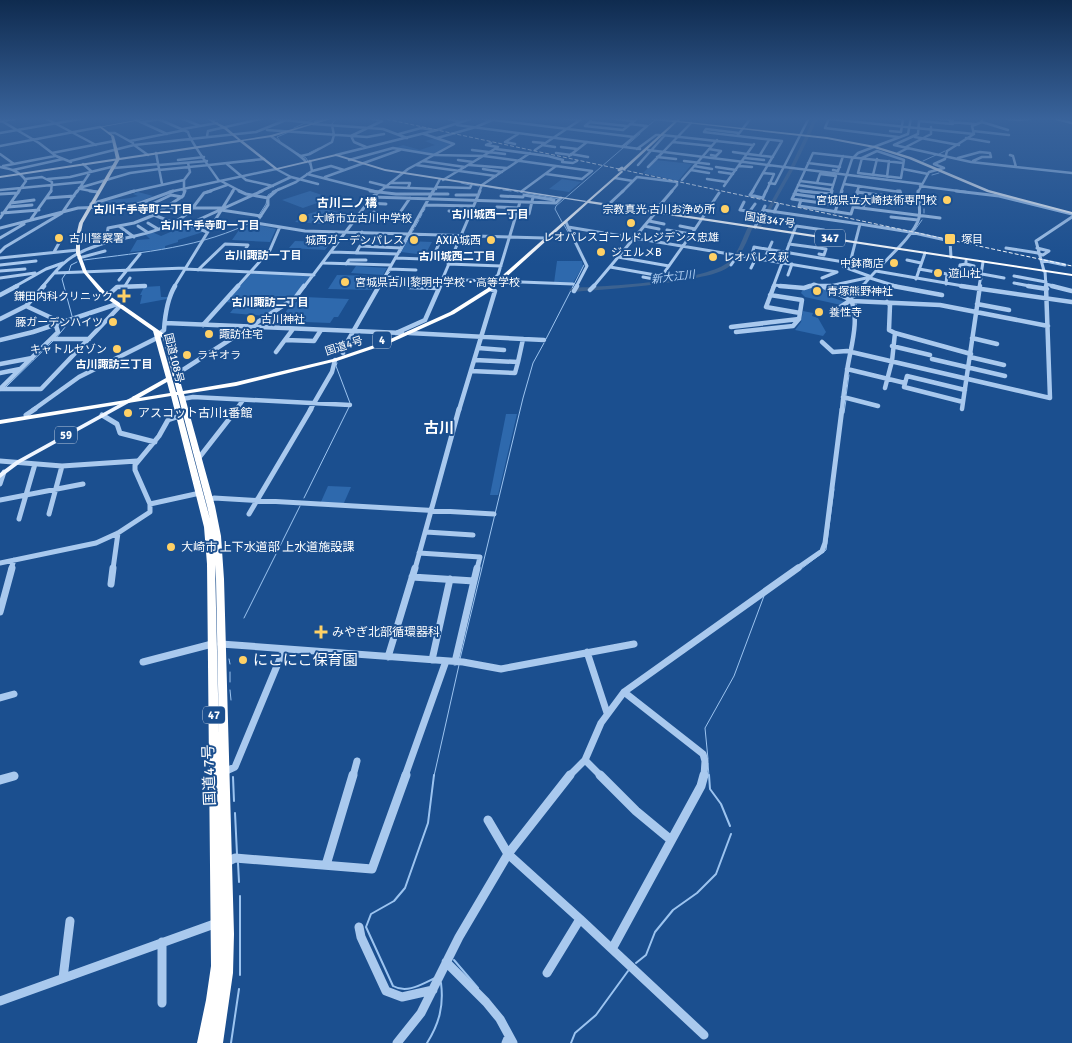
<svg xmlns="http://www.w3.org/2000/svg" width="1072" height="1043" viewBox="0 0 1072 1043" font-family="Signika,'Noto Sans JP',sans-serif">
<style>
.green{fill:#2e69ad}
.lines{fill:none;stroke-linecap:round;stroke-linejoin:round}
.stream-far1{stroke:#9cc4f0;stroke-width:1}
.stream{stroke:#9cc4f0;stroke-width:2}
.river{fill:#3c6290;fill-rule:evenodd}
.minor-far5{stroke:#a9c9ee;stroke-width:2.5}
.minor-far4{stroke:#a9c9ee;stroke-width:3}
.minor-far3{stroke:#a9c9ee;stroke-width:4.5}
.minor-far2{stroke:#a9c9ee;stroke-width:5}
.minor-far1{stroke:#a9c9ee;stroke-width:7}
.minor{stroke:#a9c9ee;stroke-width:9}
.major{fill:#f0f6ff;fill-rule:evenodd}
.highway{fill:#fff;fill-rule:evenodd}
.rail{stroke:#fff;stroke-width:1;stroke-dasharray:4 2;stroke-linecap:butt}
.highway-bridge{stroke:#fff;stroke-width:3}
.poi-dot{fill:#ffd166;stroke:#1b4f8f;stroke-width:2}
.labels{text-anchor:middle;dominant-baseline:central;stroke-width:4;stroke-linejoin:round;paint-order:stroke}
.far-poi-label{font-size:11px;fill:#fff;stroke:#1b4f8f;text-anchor:start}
.far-neighbourhood-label{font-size:11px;font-weight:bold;fill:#fff;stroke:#1b4f8f}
.far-street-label{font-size:11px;fill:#fff;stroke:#1b4f8f}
.shield{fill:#1b4f8f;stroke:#bbcadd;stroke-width:1}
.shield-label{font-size:11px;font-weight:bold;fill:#fff}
.far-water-label{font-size:11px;font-style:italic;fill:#b5d3f5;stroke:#1b4f8f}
.far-quarter-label{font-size:12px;font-weight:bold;fill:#fff;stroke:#1b4f8f}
.poi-label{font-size:12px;fill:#fff;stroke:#1b4f8f;text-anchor:start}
.quarter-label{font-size:15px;font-weight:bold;fill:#fff;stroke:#1b4f8f}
.near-poi-label{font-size:15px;fill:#fff;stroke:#1b4f8f;text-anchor:start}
.near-street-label{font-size:15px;fill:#fff;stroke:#1b4f8f}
</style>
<rect width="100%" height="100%" fill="#1b4f8f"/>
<path class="green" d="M 436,138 L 453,144 L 435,154 L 395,148 L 403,145 L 420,150 L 435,145 L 425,141 Z
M 656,160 L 692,164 L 678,181 L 643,173 Z
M 562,179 L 581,182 L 569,192 L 549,189 Z
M 310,191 L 331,198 L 303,208 L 282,200 Z
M 138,192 L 153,196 L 131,205 L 93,206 C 106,197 123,201 138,196 L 133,194 Z
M 324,209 L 338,212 L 322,224 L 295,222 L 302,216 Z
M 189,224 L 203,232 L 178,240 L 178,242 L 165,246 L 165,249 L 130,252 L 137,240 L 150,239 L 145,234 L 152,232 L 161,236 Z
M 254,224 L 276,229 L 270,242 L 232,240 L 239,230 Z
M 295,241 L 331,242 L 325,250 L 289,248 Z
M 407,241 L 432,242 L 425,255 L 401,252 Z
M 557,261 L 582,261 L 583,266 L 573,283 L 554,283 Z
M 356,266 L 387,268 L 383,275 L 351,273 Z
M 252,273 L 312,275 L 295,297 L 266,316 L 230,313 L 238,303 L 225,302 Z
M 337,275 L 380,276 L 372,290 L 328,289 Z
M 815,285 L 832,292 L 831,297 L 845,302 L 841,305 L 805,297 L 801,293 L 803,289 Z
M 160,286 L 161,297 L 168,297 L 167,299 L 140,304 L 142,295 L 140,295 L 144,287 Z
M 304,297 L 349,299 L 338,317 L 334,317 L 330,323 L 279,321 L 290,306 Z
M 803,311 L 813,313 L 812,316 L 818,318 L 826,332 L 823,336 L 795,330 L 801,322 Z
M 506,414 L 517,414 L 498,495 L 490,495 Z
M 328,486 L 351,487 L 343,505 L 320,504 Z"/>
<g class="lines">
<path class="stream-far1" d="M 332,124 L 337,118
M 648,126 L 658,118
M 294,128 L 316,118
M 280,141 L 277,137 L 289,132
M 626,146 L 640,134
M 297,153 L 306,158 L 310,165
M 309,153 L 319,148
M 939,154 L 945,151
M 923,161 L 936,155
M 932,175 L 939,173
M 461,183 L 470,185
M 473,185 L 479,186
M 483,186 L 500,189
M 503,190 L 511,191
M 514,191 L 518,192
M 520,192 L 523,193
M 526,193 L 559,199
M 924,209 L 924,213
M 423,212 L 425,209
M 259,215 L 266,204 L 268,195 L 279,188
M 420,218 L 422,214
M 562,222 L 555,209 L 556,206 L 623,148
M 564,225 L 571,237
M 415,227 L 419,220
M 915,230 L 922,220
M 411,233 L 414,229
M 400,253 L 410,235
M 84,260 C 144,252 202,248 256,220
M 69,271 L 71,265 L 77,262
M 66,273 L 62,279 L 72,316
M 387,275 L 390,272
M 856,304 L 856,312
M 56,338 L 71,320
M 546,339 L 584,265
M 337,363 L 336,366 L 350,403
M 6,387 L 53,341
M 846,396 L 849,375
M 844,413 L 846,400
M 304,498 L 349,407
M 801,569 L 826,550 L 834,489
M 244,618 L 300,506
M 229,659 L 230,664
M 460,659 L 523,398 L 533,363 L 544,343
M 230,672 L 230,682
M 230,690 L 231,700
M 708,759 L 705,728 L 734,676 L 764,596
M 708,763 L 709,776
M 434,776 L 459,665"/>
<path class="stream" d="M 434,775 L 428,823 L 405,888 L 394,901 L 371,914 L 366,927 L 393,986 C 407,994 422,984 435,978
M 709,775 L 710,789 L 721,804 L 730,826
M 233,777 L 234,801
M 235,813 L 237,854
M 238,863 L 239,882
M 240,896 L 240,975
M 454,960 L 478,988
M 636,963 L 646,955 L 655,932 L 673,910 L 697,893 L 716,874 L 731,834
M 231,1043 L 239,989
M 427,1043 C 439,1024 444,1006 441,983
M 571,1043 L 575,1033 L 596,1015 L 628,971"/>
<path class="river" d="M 814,118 L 818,118 L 793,170 L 761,227 L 757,228 L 757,227 L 789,170 Z
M 748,227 L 755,228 L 752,229 C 747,241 741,257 730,266 C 720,274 704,276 691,279 C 651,286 612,289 572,292 L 569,290 L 572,288 C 606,286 702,282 727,263 C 738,255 742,239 748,227 Z"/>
<path class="minor-far5" d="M 45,118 L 96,145
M 132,118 L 167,134
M 156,118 L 188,132 C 190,142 212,170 219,181
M 181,118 L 200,126
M 267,118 L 312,123
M 445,118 L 461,122
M 477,118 L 634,137
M 559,118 L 581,120
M 609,118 L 633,121
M 646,118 L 673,121
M 829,118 L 825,128 L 898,137
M 888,118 L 903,119 L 901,132 L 890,131
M 930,118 L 953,120
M 1000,118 L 1019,120 L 1036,118
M 1053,118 L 1072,123
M 829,119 L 974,134
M 0,120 L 39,143 L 56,156 L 71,162
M 212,120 L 223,118
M 0,121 L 17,118
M 591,121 L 585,126 L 623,130 L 638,118
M 142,122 L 167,118
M 315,122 L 330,118
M 590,122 L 627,126
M 950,122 L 975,124
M 982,122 L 1008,130
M 313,124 L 383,129 L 407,138
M 953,124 L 919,121 L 918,134 L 894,145 L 971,162 L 1072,173
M 457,125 L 640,149
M 183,129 L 217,123
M 267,130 L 367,137 L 384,134
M 973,131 L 1009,135
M 0,133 L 86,118
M 109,133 L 115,133 L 133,143
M 739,133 L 706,129 L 704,132 L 782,141 L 763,173
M 399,134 L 421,128 L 434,130
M 662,135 L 753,145
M 207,136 L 208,131 L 265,118
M 271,136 C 279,143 303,156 306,162
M 737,136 L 751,118
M 915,137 L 959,145
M 437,138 L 476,127 L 492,120
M 966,138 L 989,142
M 130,141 L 185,130
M 533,142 L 544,143
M 673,142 L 711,146
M 515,144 L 505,142 L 518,134
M 134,145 L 148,155
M 542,145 L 555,147
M 0,146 L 100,127
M 366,147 L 354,142 L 351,136 L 382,121 L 369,118
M 561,147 L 577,149
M 622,147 L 647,126 L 630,124
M 906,147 L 931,134 L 931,127
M 496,149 L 548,156 L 563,160
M 637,149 L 656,135 L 659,135
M 709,149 L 721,151 L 716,156 L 711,155
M 472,150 L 505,154
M 535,150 L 583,118
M 648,150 L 921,184
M 877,151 L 904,160 L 901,178 L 858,173 L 862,158 Z
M 663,152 L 691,123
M 733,152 L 747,154
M 52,153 L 114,141
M 156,153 L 162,184
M 556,153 L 571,155
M 898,153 L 908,148
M 0,154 L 14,164
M 571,154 L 588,157
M 748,154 L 773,157
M 336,155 L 437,130 L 473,118
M 760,155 L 769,140
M 1010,155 L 1013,156 L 1016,167
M 301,156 L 310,154 L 332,142 L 334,135 L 332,125
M 569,156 L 587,142
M 657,157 L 676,159
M 745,158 L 764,160
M 958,158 L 980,152 L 990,153 L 991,157 L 982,157 L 973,161
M 178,160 L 204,157
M 349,160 L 393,148 L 435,155 L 484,156 L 592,171
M 458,160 L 473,162
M 70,161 L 134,145 L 256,132 L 291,118
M 423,161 L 465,167
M 684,161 L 709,164
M 562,162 L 573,163 L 577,161
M 808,163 L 840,167
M 227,164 L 246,180 L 273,186
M 159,165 L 207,161
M 209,165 L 264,159
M 416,165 L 496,176
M 469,165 L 507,168
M 638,165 L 665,135
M 3,166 L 55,156
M 694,166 L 712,169
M 739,166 L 752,167
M 0,167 C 11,169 20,171 26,181 L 18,192
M 648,167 L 663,152
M 716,167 L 736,170
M 114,168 L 158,164
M 483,169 L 502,172
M 903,169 L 928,174
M 13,170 L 63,159
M 159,170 L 209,165
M 691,170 L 709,173
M 833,170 L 838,171 L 843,156
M 312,171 L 331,166 L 344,170
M 719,172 L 733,174
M 763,173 L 774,174 L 766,192
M 307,174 L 378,192
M 546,174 L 582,179 L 592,171
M 873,175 L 877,159
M 325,177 L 400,150
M 887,177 L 889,161
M 615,178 L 633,181
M 25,179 L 42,177 L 52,182 L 51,192
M 48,179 L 70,177 L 115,166
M 707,179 L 727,182
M 443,180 L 498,147 L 486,145 L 491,143
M 682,180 L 717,140
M 221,181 L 242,192
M 800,181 L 833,185
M 370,182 L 386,186
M 390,183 L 410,183 L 408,188
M 769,183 L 775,184 L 809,118
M 817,183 L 820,174 L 836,176 L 831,192
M 844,184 L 900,192
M 798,185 L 832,190
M 724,186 L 754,144
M 920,186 L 966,192
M 384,187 L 436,189
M 437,187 L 470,188 L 472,184
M 79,188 L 130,173 L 159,169
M 81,189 L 97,192
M 0,190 L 83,182
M 796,190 L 812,192
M 522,191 L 556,166
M 77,192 L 91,171 L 83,164
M 130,192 L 184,180
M 169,192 L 276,169 L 291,177 L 318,184
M 184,192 L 184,180 L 190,172 L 188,163
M 207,192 L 227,185
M 232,192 L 234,189
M 259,192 L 291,177
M 273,192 L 296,182 L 312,171 L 310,161
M 379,192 L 408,169 L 454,144 L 424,134
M 433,192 L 440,179
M 479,192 L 482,185 L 530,153
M 622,192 L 637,177 L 677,182 L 677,185 L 671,192
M 752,192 L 763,173
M 795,192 L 813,153 L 903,163
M 841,192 L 852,159 L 858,153 L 908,134 L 911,118
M 857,192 L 859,186
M 918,192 L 929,172 L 944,168 L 934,164 L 945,159 L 947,151 L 974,134 L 972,126 L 982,122 L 982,118"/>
<path class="minor-far4" d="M 90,191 L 98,192
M 239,191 L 246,194 L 268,198
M 276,191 L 268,198 L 268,205 L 256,223 L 305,231 L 545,238
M 370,191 L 396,194 L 448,194
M 753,191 L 750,195 L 763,198 L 766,191
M 796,191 L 792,199 L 837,205
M 801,191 L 831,194
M 897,191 L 900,191 L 902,198 L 920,203
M 956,191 L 999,196 L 1072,214
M 857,192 L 902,198
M 0,194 L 18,193
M 794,194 L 829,199
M 456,195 L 477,195
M 524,195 L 554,200
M 501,196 L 523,197
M 372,197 L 556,203 L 561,198
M 47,198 L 74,196
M 410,198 L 399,214 L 411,215
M 855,199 L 865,201 L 863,208
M 801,200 L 799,206 L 851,214 L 858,191
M 744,202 L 740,210 L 761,213
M 11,203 L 34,200
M 143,203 L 173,208 L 223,208
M 366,203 L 386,204
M 91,204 L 134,191
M 152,204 L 171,195 L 182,197
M 828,204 L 832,191
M 426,205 L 473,206
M 608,205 L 623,191
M 8,207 L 32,205
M 497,207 L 518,208
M 853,207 L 940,218
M 191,210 L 204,193 L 211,191
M 221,210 L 261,216
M 763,210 L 860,224 L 850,263 L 844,267
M 449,211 L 470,212
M 750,211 L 755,204
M 470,212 L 492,213
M 654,212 L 672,191
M 774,212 L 778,204
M 835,212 L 842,191
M 2,213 L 39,210
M 494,213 L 529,214 L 533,197
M 357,217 L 371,217 L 374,212
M 371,217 L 395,218
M 891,217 L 918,220
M 0,218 L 19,191
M 777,218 L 788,220
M 31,219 L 51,191
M 179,221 L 207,232
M 649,221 L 664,224
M 566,222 L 568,227 L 837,272
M 148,223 L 158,229
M 174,223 L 154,215 L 183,196 L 185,191
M 189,224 L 262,191
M 860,224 L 910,232
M 119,226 L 134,237
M 138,226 L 147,232
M 644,226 L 659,229
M 568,227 L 587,266 L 576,287
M 755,227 L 765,206
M 0,228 L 78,208 L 132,206 L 173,191
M 695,229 L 719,193
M 667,230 L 691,234
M 362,232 L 358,239 L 375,240
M 910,232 L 950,241 L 951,257
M 0,238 L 24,224
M 106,243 L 108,228 L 134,223 L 154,215
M 789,244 L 826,249 L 824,255 L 819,254
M 1006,248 L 1038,253
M 1037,248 L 1049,251 L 1043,255 L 1039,254
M 0,252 L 5,247 L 62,213 L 77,191
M 54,252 L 59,243
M 331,252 L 398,254
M 356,253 L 360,246 L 401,248
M 618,257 L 669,266
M 0,258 L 78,250
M 79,258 L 105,251
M 396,258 L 450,260
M 751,258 L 754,247 L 850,263
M 432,259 L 443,235
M 261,260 L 237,259 L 243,253 L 267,253
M 764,260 L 772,242
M 907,260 L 921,263
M 1041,260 L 1065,265
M 966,261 L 966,264 L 974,266 L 972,277
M 323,263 L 391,265
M 346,264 L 349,260 L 366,260
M 448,264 L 501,266
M 966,264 L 960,265 L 958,274 L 981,279
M 0,265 L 36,261
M 731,265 L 738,255
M 610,267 L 661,276
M 844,267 L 869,276
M 751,268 L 756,258
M 184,269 L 314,275
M 389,269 L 416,270
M 919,269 L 947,274 L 946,284
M 198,270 L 225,244 L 248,245 L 243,253
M 0,271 L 25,269
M 876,271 L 969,287
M 1044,271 L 1036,241 L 1072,217
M 1045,271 L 1046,287
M 55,273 L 185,268
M 982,274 L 1004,278
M 788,275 L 792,264
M 1014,276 L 1046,282
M 384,277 L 573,284
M 643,277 L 659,280 L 695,229 L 680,226
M 0,278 L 35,273
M 822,278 L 837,272
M 870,278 L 899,287
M 916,279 L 925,253
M 119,280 L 140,254
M 491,281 L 498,275 L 520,202
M 1014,283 L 1035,287
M 1046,284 L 1057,287
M 774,285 L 793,287
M 125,286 L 130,278
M 14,287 L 46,269 L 63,263
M 42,287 C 52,276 60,264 72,257 C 108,234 156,241 189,212
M 121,287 L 145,286
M 174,287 L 233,191
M 237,287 L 270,250 L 279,229
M 304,287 L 372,197 L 380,191
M 379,287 L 433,191
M 439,287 L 480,191
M 593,287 L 656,212
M 773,287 L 796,226 L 824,230 L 821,237
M 807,287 L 814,284 L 824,287
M 825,287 L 871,277
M 862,287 C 876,267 913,239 919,218 C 921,209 918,199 918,191
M 979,287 L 983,262"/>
<path class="minor-far3" d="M 774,286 L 766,307 L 800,313
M 780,286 L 804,288 L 810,286
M 819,286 L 831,286
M 893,286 L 942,295
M 961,286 L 1072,302
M 1028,286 L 1047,289
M 1052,286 L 1072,291
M 409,287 L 438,288
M 824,287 L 851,300
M 590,290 L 594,286
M 574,291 L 577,286
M 0,295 L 17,286
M 107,296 L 117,287 L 145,286
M 852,301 L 940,305 L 1048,326
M 977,304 L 1009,310
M 831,313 L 851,300
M 0,319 L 26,306 L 44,286
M 165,323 L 402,333
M 203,325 L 238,286
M 731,327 L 799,319 L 802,300 L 770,295
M 736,332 L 793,326 L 799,319
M 396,333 L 425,320 L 440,286
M 409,333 L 544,340
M 895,333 L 971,354
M 159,334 L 164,330 C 165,315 167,299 175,286
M 972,338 L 997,344
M 53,339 L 89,339
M 0,340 L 33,332 L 117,304
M 285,340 L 314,341 L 321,330
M 822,342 L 833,352 L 847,351 L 1050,398 L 1046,286
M 892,346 L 930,355
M 478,348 L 504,350
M 276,352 L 293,329
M 343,353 L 342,351 L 379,286
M 970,357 L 1004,365
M 932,359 L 1005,376
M 518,362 L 523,339
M 0,364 L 32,358
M 847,369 L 905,383
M 471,371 L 515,373 L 518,362 L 475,360
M 0,373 L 20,369
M 175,375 L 295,298 L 304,286
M 885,388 L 892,361 L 895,333 L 889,330 L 890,305 L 887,302
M 0,389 L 41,389 L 120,306
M 0,389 L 58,332 L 54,319 L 26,306
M 843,397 L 878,406
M 182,399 L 193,397 L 350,405
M 963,402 L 904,387 L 907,376 L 965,390
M 962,409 L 980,286
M 33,410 L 79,377 L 159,337
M 236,410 L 243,400
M 310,410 L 332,372 L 335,360
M 459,410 L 495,291 L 490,289
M 842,410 C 843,397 845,384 847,371 C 850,349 861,318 850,298 L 858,293 L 863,286"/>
<path class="minor-far2" d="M 26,415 L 35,409
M 102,415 L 117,424 L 120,433 L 155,442
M 198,459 L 237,409
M 0,461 L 62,466 L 137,461
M 0,484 L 4,472
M 0,500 L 83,484
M 209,500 L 214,498 L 494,514
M 150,504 L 200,493
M 49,514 L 62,466
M 249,514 L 311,409
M 19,519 L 35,464
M 426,532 L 473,535
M 419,553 L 480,557 L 477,569
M 0,563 L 96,543 L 118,533 L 150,512 L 150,504 L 135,470 L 135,465 L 159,436 L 168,420 L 180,416
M 11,569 L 14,560
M 113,569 L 118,533
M 415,569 L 459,409
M 796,569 L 822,551 L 825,543 L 842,409"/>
<path class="minor-far1" d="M 412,577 L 474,581
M 111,584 L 113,568
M 0,612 L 12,568
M 221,644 L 463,662 L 501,669 L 634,644
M 587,652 L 607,713
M 388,657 L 415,568
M 432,660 L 450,579
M 143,662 L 212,644
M 455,662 L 477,568
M 624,692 L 703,754 L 705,761 L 704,776
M 0,698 L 14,694
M 585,760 L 601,776
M 224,772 L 235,767 L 284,649
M 353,776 L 357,761
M 405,776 L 446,661
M 569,776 L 585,760 L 601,723 L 624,692 L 798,568"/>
<path class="minor" d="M 600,775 L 636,811 L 671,840
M 0,780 L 14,776
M 488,820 L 508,854 L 580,919
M 227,862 L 235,858 L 372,869 L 406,775
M 326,865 L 353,775
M 359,927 L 361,937 L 386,991 L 402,997 L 433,990
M 162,942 L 162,1003
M 612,949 L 704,1035
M 446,962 L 486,1002 L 500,1019 L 513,1043
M 547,973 L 580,919 L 612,949 L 701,786 L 704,775
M 63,978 L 70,921
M 0,1001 L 217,923
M 397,1043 L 421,1013 L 459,937 L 508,854 L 570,775
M 506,1043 L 509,1036"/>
<path class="major" d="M 205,118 L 208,118 L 226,127 L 241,140 L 271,135 L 331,118 L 334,118 L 272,137 L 243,141 L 277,168 L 336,154 L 385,169 L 587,201 L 585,202 L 385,171 L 336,156 L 276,170 L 240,142 L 0,178 L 0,176 L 238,140 L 224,129 Z
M 134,396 L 137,398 L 136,399 L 20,463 L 0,478 L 0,473 L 16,461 Z"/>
<path class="highway" d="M 147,118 L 152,118 L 102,127 L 114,136 L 120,159 L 83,223 L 80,236 L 80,253 L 87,272 L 107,294 L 167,336 L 183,391 L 236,382 L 333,359 L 386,341 L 450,312 L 488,288 L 622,170 L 623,172 L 590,201 L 1072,274 L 1072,276 L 588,203 L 492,290 L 454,314 L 390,343 L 337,361 L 236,386 L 184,394 L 215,506 L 221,536 L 224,579 L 234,934 L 233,973 L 223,1043 L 197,1043 L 206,1000 L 211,966 L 207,564 L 204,527 L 171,396 L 0,424 L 0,420 L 132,399 L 132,397 L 166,378 L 153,331 L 103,296 L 83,272 L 76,253 L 76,236 L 79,223 L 116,159 L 111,136 L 99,127 ZM 160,336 L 163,338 L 177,392 L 176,392 ZM 167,382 L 170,393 L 139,398 ZM 177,395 L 178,395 L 207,506 L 210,519 ZM 215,565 L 216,579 L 219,737 Z
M 679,118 L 680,119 L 679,121 L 827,137 L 875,146 L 911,157 L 989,190 L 1072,212 L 1072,214 L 987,192 L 909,159 L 874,148 L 827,139 L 677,122 L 625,170 L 623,170 L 623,168 L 674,122 L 672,122 L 672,120 L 676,120 Z"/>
<path class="rail" d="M 381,118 L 1072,266
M 0,122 L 25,118"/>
<path class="highway-bridge" d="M 619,170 L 622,168"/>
</g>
<linearGradient id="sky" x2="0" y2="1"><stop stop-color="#0f2b4f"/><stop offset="0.45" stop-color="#39639b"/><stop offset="1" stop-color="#39639b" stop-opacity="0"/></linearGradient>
<rect width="1072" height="264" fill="url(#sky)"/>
<g class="poi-dot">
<circle cx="947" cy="200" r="5"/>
<circle cx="725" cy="209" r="5"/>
<circle cx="303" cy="218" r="5"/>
<circle cx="631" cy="223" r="5"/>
<circle cx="59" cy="238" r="5"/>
<rect x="944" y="233" width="12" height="12" rx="2.5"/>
<circle cx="414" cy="240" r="5"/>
<circle cx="491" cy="240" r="5"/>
<circle cx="601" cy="252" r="5"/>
<circle cx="713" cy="257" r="5"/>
<circle cx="894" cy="263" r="5"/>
<circle cx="938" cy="273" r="5"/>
<circle cx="345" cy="282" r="5"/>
<circle cx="817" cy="291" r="5"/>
<path d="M121.5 288.5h5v5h5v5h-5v5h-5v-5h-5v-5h5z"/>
<circle cx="819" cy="312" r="5"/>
<circle cx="251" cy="319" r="5"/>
<circle cx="113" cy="322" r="5"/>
<circle cx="209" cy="334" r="5"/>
<circle cx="117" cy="349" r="5"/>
<circle cx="187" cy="355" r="5"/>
<circle cx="128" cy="413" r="5"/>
<circle cx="171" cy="547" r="5"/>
<path d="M318.5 624.5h5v5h5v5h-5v5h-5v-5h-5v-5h5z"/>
<circle cx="243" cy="660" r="5"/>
</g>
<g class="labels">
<g class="far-poi-label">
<text x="937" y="200" text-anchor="end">宮城県立大崎技術専門校</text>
<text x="715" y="209" text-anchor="end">宗教真光 古川お浄め所</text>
<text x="313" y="218">大崎市立古川中学校</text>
<text x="631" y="237" text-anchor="middle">レオパレスゴールドレジデンス忠雄</text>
<text x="69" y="238">古川警察署</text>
<text x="961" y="239">塚目</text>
<text x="404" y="240" text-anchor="end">城西ガーデンパレス</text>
<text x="481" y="240" text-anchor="end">AXIA城西</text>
<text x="611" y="252">ジェルメB</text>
<text x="723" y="257">レオパレス萩</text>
<text x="884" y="263" text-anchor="end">中鉢商店</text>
<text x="948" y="273">遊山社</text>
<text x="355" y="282">宮城県古川黎明中学校・高等学校</text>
<text x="827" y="291">青塚熊野神社</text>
<text x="113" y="296" text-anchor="end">鎌田内科クリニック</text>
<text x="829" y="312">養性寺</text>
<text x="261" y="319">古川神社</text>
<text x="103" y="322" text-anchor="end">藤ガーデンハイツ</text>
<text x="219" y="334">諏訪住宅</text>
<text x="107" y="349" text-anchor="end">キャトルセゾン</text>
<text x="197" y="355">ラキオラ</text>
</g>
<g class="far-neighbourhood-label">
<text x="143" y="209">古川千手寺町二丁目</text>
<text x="490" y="214">古川城西一丁目</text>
<text x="210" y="225">古川千手寺町一丁目</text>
<text x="263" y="255">古川諏訪一丁目</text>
<text x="457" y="256">古川城西二丁目</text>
<text x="270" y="302">古川諏訪二丁目</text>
<text x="114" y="364">古川諏訪三丁目</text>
</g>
<g class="far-street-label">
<text transform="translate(770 220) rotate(9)">国道347号</text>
<text transform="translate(344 346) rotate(-18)">国道4号</text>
<text transform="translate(174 358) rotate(76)">国道108号</text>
</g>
<g class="shield">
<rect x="815" y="229.5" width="30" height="17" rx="4"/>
<rect x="373" y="331.5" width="18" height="17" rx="4"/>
<rect x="55" y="426.5" width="22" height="17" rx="4"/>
<rect x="203" y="706.5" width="22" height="17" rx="4"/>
</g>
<g class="shield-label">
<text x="830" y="238">347</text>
<text x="382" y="340">4</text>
<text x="66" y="435">59</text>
<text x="214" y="715">47</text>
</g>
<g class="far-water-label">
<text transform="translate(673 277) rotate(-7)">新大江川</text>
</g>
<g class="far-quarter-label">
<text x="347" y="203">古川二ノ構</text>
</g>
<g class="poi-label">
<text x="138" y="413">アスコット古川1番館</text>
<text x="181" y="547">大崎市 上下水道部 上水道施設課</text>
<text x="332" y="632">みやぎ北部循環器科</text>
</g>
<g class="quarter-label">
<text x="439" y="428">古川</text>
</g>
<g class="near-poi-label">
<text x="253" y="660">にこにこ保育園</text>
</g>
<g class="near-street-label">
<text transform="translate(209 775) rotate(-92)">国道47号</text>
</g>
</g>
</svg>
